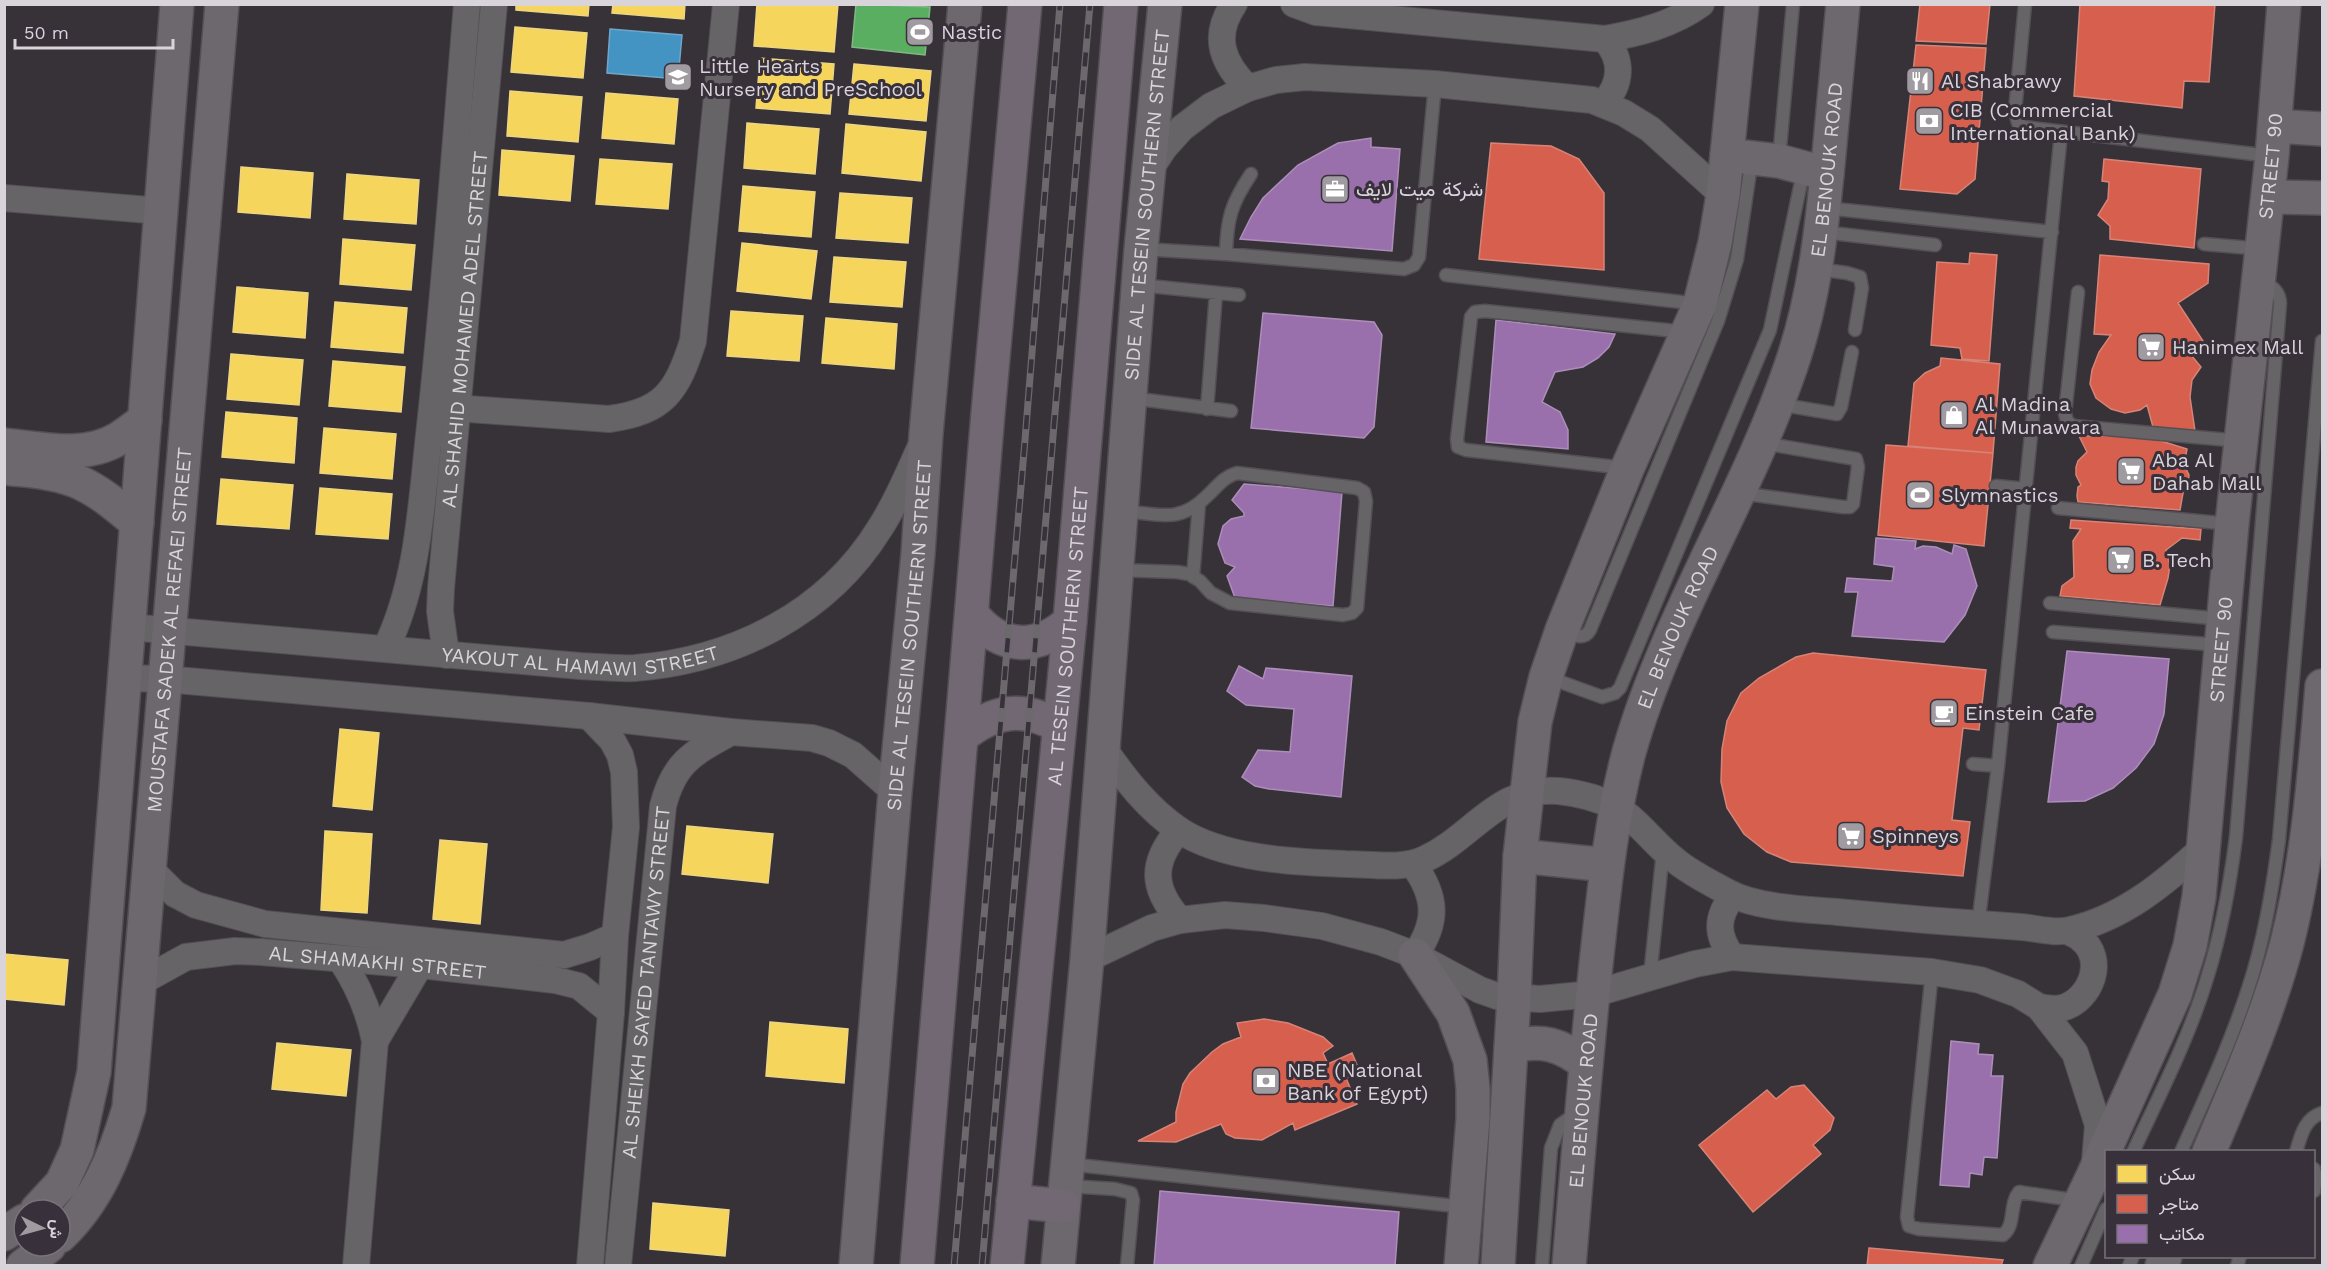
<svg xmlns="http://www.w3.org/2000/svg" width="2327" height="1270" viewBox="0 0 2327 1270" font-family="'Work Sans',Vazirmatn,sans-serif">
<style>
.homes{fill:#f6d55c;stroke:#edd582;stroke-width:1.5}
.shops{fill:#d6604d;stroke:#d78377;stroke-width:1.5}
.offices{fill:#9970ab;stroke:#ac8eb9;stroke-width:1.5}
.schools{fill:#4393c3;stroke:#70a6ca;stroke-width:1.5}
.public{fill:#5aae61;stroke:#80b985;stroke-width:1.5}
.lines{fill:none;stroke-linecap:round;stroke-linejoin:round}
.lane-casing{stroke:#534f54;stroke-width:15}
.street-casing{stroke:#534f54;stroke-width:28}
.secondary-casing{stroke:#534f54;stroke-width:36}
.highway-casing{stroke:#534f54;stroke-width:36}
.lane{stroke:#676468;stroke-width:12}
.street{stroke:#676468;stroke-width:26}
.secondary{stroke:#6d686e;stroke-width:33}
.highway{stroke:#716874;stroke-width:33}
.rail-casing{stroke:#6c696d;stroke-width:7}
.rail{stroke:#38303a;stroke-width:4.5;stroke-dasharray:14;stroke-linecap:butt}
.labels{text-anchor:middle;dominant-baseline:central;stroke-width:6;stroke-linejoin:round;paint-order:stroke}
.poi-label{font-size:20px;fill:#d8d4da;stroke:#38303a;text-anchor:start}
.street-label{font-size:20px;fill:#d8d4da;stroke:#38303a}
</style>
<rect width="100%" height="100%" fill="#373238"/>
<path class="homes" d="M 516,4 L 589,4 L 588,16 L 516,10 Z
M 613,4 L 685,4 L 684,19 L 612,13 Z
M 757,4 L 838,4 L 834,52 L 754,46 Z
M 515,27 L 587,33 L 583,78 L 511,72 Z
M 760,58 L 834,64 L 830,114 L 756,108 Z
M 854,64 L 931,71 L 926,121 L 849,114 Z
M 510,91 L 582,97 L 578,142 L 507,136 Z
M 606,93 L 678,99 L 674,144 L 602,138 Z
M 747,123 L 819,129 L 815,174 L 744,168 Z
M 846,124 L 926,132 L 921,181 L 842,173 Z
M 502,150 L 574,156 L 570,201 L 499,195 Z
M 600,159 L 672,164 L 668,209 L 596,204 Z
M 241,167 L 313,173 L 310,218 L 238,212 Z
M 347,174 L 419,180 L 416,224 L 344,219 Z
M 743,186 L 815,192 L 811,237 L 739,231 Z
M 840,193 L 912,198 L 908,243 L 836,238 Z
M 343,239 L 415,245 L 411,290 L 340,284 Z
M 742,243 L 817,251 L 811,299 L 737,291 Z
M 834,257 L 906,262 L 902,307 L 830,302 Z
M 237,287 L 308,293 L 305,338 L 233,332 Z
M 335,302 L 407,308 L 403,353 L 331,347 Z
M 731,311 L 803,316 L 799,361 L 727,356 Z
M 826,318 L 897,324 L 894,369 L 822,363 Z
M 231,354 L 303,360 L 299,405 L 227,399 Z
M 333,361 L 405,367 L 401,412 L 329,406 Z
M 226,412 L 297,418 L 294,463 L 222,457 Z
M 324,428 L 396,434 L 392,479 L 320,473 Z
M 221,479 L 293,485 L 289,529 L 217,524 Z
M 320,488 L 392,494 L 388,539 L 316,534 Z
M 340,729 L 379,733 L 372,810 L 333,806 Z
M 687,826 L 773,834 L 768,883 L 682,874 Z
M 325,831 L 372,834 L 367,913 L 321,910 Z
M 440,840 L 487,844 L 480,924 L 433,919 Z
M 4,954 L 68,960 L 64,1005 L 4,999 Z
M 770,1022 L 848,1029 L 844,1083 L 766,1076 Z
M 277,1043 L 351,1050 L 346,1096 L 272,1089 Z
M 653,1203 L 729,1210 L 725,1256 L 650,1249 Z"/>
<path class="shops" d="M 1920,4 L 1990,4 L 1986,44 L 1916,41 Z
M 2080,4 L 2215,4 L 2209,82 L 2184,81 L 2182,108 L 2074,96 Z
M 1916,45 L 1986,48 L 1975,179 L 1957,194 L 1900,189 Z
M 1491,143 L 1551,146 L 1579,159 L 1604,193 L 1604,270 L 1479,259 Z
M 2104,159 L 2201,169 L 2194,248 L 2110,239 L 2110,226 L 2098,215 L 2108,199 L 2109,182 L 2102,181 Z
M 1970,253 L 1997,255 L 1989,361 L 1962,359 L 1960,348 L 1931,345 L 1937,262 L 1969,264 Z
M 2100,255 L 2209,264 L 2208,283 L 2178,303 L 2203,341 L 2191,355 L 2201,367 L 2192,380 L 2190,397 L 2195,431 L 2153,427 L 2147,405 L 2140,410 L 2125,413 L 2111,409 L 2096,398 L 2090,384 L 2092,370 L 2099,352 L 2111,335 L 2094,334 Z
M 1941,358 L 2000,364 L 1993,453 L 1908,446 L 1914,383 L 1925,373 L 1940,366 Z
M 2079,436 L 2134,436 L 2158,440 L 2187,449 L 2184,465 L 2189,475 L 2188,483 L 2183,493 L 2180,510 L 2078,502 L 2077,496 L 2078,487 L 2081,485 L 2076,475 L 2076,467 L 2078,461 L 2087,452 Z
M 1886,445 L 1993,453 L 1984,546 L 1878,535 Z
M 2071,520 L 2201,529 L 2200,540 L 2182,538 L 2166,550 L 2170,565 L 2168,578 L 2160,605 L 2060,596 L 2062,586 L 2074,577 L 2073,541 L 2081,529 L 2070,528 Z
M 1813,653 L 1986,670 L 1979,730 L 1963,728 L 1952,820 L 1970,822 L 1963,876 L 1791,862 L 1767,852 L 1744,834 L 1727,808 L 1721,782 L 1722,749 L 1727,721 L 1741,693 L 1759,678 L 1796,657 Z
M 1264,1019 L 1288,1023 L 1323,1037 L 1333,1046 L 1323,1053 L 1328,1064 L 1352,1053 L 1360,1072 L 1346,1078 L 1357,1104 L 1295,1130 L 1293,1123 L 1262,1140 L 1235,1138 L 1226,1134 L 1221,1124 L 1176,1142 L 1138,1141 L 1176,1122 L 1176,1112 L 1183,1084 L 1190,1073 L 1212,1052 L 1223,1044 L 1241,1037 L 1237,1023 Z
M 1804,1085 L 1834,1118 L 1830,1130 L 1813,1145 L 1821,1154 L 1753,1212 L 1699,1145 L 1767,1090 L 1776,1099 L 1791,1087 Z
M 1869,1248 L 2003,1260 L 2001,1266 L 1867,1266 Z"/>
<path class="offices" d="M 1371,138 L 1371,147 L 1400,149 L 1392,251 L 1240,239 L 1251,217 L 1263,198 L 1298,165 L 1338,143 Z
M 1263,313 L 1374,322 L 1382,335 L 1374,427 L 1364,438 L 1251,428 Z
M 1496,320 L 1615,334 L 1609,347 L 1598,358 L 1583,367 L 1555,372 L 1542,402 L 1560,412 L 1568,430 L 1568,449 L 1486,442 Z
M 1244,484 L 1342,492 L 1333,606 L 1235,598 L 1227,576 L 1235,567 L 1225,563 L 1218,544 L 1223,526 L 1231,519 L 1244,516 L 1244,513 L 1232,500 Z
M 1876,538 L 1916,541 L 1915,549 L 1923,546 L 1936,547 L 1952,554 L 1954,545 L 1966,549 L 1977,586 L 1965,615 L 1944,642 L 1852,636 L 1858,592 L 1845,592 L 1847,578 L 1892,581 L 1894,567 L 1874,564 Z
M 2067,651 L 2169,659 L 2164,714 L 2154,744 L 2136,768 L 2113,788 L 2085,801 L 2048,802 Z
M 1239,666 L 1263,679 L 1266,668 L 1352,676 L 1341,797 L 1269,789 L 1255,786 L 1242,777 L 1258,750 L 1290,752 L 1294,709 L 1246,705 L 1227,691 Z
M 1951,1041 L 1979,1044 L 1978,1054 L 1993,1055 L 1991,1076 L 2003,1076 L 1997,1158 L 1984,1157 L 1982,1175 L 1970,1173 L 1969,1187 L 1940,1185 Z
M 1160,1191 L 1399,1212 L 1395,1266 L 1154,1266 Z"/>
<path class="schools" d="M 610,29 L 682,35 L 678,79 L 607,73 Z"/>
<path class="public" d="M 856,4 L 930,7 L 925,55 L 852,47 Z"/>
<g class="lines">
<g class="lane-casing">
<path id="lane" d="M 2025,4 L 2015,111 L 2018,123 L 2024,127 L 2271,156
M 1779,159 L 1793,4
M 1826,208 L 2052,232
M 1823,232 L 1935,245
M 2204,244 L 2262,249
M 1141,249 L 1226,254 L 1404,269 L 1414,265 L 1419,257 L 1435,84
M 1226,254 C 1227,218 1231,204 1251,174
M 1817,269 L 1847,273 L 1860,277 L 1862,288 L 1855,330
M 1446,275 L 1699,304
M 1139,285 L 1239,295
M 2078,292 L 2065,414 L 2067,421 L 2073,426 L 2240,441
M 1131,398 L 1231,411
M 1777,404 L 1837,414 L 1841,407 L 1852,352
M 1207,409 L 1216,293
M 1625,468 L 1466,450 L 1458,447 L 1457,439 L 1471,317 L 1475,312 L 1485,311 L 1685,332
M 1996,486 L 2027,489
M 1740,493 L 1843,507 L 1850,507 L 1853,504 L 1858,467 L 1856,459 L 1763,443
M 2058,508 L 2231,524
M 1117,570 L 1177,572 L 1189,574 L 1200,581 L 1211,593 L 1230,603 L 1343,615 L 1352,613 L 1357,608 L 1366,501 L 1364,492 L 1357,488 L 1237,473 C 1223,477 1217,487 1207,496 C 1179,524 1159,514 1123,511
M 1193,577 L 1199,504
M 2050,603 L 2222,619
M 1564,631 C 1574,635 1584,641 1590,630 L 1718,321 L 1737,259 L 1752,158
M 2053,632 L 2220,645
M 1547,677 L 1602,697 L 1615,693 L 1620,688 L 1770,330 L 1804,168
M 1973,764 L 1998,766
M 1978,925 L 1998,766 L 2061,133
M 1932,972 L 1907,1217 L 1909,1226 L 1919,1229 L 2003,1235 C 2016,1225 2009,1204 2019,1192 L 2080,1201
M 1650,977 L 1663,851
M 2133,1152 C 2160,1094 2190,1036 2208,975 C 2222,930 2230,884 2236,837 L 2280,304 C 2280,293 2273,285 2261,283
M 2181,1152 C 2205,1098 2230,1045 2248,989 C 2264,941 2272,891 2279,840 L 2322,341
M 2296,1152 C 2301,1135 2305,1118 2322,1113
M 1068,1164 L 1465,1207
M 2314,1169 L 2316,1178 L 2314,1191
M 1068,1186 L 1115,1189 L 1131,1193 L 1133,1200 L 1127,1266
M 1542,1266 L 1551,1148 L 1560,1125 L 1577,1113
M 2081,1266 L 2106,1209
M 2129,1266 L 2133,1256
M 2237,1266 L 2240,1256"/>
</g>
<g class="street-casing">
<g id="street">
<path d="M 1234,4 C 1212,36 1222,63 1248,88"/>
<path d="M 1294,4 L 1316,12 L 1605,39 C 1639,33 1672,25 1701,4"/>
<path d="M 1603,104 C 1622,84 1623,60 1605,39"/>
<path d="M 1149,171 L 1164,148 L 1182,128 L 1211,106 L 1248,88 L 1276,80 L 1305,77 L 1435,84 L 1592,100 L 1624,113 L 1650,129 L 1723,195"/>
<path d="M 4,198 L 161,211"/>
<path d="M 441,407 L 609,419 C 664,412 677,391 693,341 L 726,4"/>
<path id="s1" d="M 129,627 L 580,666 C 598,667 617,669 635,668 C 734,660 827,614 880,528 C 897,502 908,474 921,446"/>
<path d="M 386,648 C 418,582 421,507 429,435 C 445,292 455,148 467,4"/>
<path id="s2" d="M 446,655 L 440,611 L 441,588 L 494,4"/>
<path d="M 125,678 L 165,679 L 589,716 L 731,732 L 812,738 L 829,743 L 853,755 L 895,792"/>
<path d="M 589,716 L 612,740 L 620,755 L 624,772 L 626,827 L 615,936 L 611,1012 L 590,1266"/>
<path d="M 1104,749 C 1125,779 1148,809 1179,830 C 1223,859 1294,862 1346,864 C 1370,864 1403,870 1425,859 C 1474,836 1497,787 1558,791 C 1578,793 1599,798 1617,808 C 1639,821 1655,845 1676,861 C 1692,874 1711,883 1729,893 C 1758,908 1804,909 1837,912 C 1898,918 1959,923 2021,927 C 2036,928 2055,934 2070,930 C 2123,918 2165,883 2204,847"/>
<path d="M 1179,830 C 1151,862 1151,888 1180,920"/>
<path d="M 1413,864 C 1437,897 1438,922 1415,955"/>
<path d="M 149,868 L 175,894 L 196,905 L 265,924 L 564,955 L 590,947 L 615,936"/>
<path d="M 1732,957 C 1716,934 1716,918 1733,895"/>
<path d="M 1087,959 L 1152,928 L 1180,920 L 1225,915 L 1264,918 L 1322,926 L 1381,942 L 1415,955 L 1480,990 L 1497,996 L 1540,999 L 1593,994 L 1695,964 L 1732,957 L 1932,972 L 1980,980 L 2018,994 L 2039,1007 L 2075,1053 L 2098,1125 L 2095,1161"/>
<path d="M 341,960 C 358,985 369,1011 375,1041 L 356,1266"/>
<path id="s3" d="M 139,983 L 186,957 L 235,951 L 261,952 L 420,965 L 555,980 L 579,986 L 611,1012"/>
<path d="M 2039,1007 C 2046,1008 2055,1010 2062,1008 C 2091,1000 2107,959 2080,938 C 2077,935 2071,933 2067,931"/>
<path d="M 375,1041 L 420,965"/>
<path id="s4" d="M 618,1266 L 663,806 C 674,762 693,753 731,732"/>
</g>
</g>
<g class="secondary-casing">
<g id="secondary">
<path d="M 2275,126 L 2322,129"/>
<path d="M 1727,155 L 1779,161 L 1827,174"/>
<path d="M 2268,197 L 2322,198"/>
<path d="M 4,445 C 42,449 84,459 118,439 C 128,433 136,426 145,420"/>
<path d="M 12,469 C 74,473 91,484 137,523"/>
<path d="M 1520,856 L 1607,865"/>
<path d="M 1415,955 L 1453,1013 L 1470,1060 L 1473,1089 L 1473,1119 L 1461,1266"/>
<path d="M 1511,1047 C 1541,1038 1562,1045 1586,1064"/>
<path d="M 2209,1152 C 2238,1083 2268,1015 2287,943 C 2308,860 2315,771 2322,686"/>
<path d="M 37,1210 L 62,1183 L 77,1150 L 94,1072 L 177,4"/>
<path d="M 4,1234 L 24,1221"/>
<path id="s5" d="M 60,1236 C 97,1201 115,1156 129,1108 L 222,4"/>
<path d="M 23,1266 L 49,1246"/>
<path id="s6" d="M 856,1266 L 895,792 L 918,554 L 926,434 L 965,4"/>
<path id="s7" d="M 1058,1266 L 1087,959 L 1141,249 L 1165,4"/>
<path d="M 1498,1266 L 1514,997 L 1520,856 L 1535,722 L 1546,677 L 1562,630 L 1627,469 L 1700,304 L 1715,243 L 1723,195 L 1742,4"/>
<path id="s8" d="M 1569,1266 C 1578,1159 1586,1052 1598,946 C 1605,881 1612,816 1629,752 C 1667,618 1746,498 1791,366 C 1815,297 1822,227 1829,154 C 1834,104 1838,54 1843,4"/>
<path id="s9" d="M 2050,1266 L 2093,1176 L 2175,994 L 2190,946 L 2199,897 L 2232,524 L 2272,156 L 2284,4"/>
<path d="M 2162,1266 L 2165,1256"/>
</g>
</g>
<g class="highway-casing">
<g id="highway">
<path d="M 972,614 C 999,649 1037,652 1070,621"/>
<path d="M 962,736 C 994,710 1023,706 1059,726"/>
<path d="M 1013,1201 L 1063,1206"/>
<path d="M 917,1266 L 988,413 L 1025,4"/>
<path id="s10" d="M 1007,1266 L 1070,621 L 1121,4"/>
</g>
</g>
<use href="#lane" class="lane"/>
<use href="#street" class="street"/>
<use href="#secondary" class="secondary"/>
<use href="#highway" class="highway"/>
<g class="rail-casing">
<path id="rail" d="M 954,1266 L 1025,440 L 1060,4
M 982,1266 L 1090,4"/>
</g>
<use href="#rail" class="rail"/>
</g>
<defs>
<g id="stadium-square" transform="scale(1.5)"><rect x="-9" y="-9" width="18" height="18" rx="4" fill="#a09ba1" stroke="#38303a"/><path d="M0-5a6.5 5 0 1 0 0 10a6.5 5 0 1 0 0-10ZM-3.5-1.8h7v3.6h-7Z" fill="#fff"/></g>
<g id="school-square" transform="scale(1.5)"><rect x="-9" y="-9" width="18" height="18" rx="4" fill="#a09ba1" stroke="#38303a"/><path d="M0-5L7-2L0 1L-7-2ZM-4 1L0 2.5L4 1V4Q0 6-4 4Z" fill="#fff"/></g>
<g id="restaurant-square" transform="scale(1.5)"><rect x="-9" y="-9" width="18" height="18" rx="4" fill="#a09ba1" stroke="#38303a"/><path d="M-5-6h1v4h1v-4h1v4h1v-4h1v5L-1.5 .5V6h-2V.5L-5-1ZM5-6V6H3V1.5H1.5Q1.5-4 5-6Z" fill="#fff"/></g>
<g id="bank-square" transform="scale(1.5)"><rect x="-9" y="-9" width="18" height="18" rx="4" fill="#a09ba1" stroke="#38303a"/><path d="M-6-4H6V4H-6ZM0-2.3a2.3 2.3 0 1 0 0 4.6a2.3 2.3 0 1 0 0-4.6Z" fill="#fff"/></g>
<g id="office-square" transform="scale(1.5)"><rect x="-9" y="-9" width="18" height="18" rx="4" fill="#a09ba1" stroke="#38303a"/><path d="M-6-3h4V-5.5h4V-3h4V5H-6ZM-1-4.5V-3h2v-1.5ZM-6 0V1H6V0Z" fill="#fff"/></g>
<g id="supermarket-square" transform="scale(1.5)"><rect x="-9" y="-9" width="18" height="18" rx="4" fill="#a09ba1" stroke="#38303a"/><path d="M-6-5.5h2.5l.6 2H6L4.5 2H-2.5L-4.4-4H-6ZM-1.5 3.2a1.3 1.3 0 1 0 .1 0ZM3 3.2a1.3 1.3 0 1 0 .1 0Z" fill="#fff"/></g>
<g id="shop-square" transform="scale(1.5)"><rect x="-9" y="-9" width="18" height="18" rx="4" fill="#a09ba1" stroke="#38303a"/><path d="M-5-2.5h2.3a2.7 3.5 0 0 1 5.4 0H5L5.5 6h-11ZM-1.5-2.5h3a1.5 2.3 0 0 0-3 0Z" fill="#fff"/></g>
<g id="cafe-square" transform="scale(1.5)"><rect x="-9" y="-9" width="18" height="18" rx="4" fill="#a09ba1" stroke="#38303a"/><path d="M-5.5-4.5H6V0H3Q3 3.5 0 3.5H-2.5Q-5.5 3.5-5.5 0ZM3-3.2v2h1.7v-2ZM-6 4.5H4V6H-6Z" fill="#fff"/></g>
</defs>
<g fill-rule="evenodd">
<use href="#stadium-square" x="920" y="32"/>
<use href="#school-square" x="678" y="77"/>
<use href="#restaurant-square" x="1920" y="81"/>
<use href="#bank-square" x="1929" y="121"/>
<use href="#office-square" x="1335" y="189"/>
<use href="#supermarket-square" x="2151" y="347"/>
<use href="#shop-square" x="1954" y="415"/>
<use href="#supermarket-square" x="2131" y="471"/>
<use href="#stadium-square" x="1920" y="495"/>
<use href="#supermarket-square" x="2121" y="560"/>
<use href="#cafe-square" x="1944" y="713"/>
<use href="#supermarket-square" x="1851" y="836"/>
<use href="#bank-square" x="1266" y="1081"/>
</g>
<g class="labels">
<g class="poi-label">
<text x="941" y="32">Nastic</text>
<text x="699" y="66">Little Hearts<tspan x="699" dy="23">Nursery and PreSchool</tspan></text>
<text x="1941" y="81">Al Shabrawy</text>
<text x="1950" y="110">CIB (Commercial<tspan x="1950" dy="23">International Bank)</tspan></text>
<text x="1356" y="189">شركة ميت لايف</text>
<text x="2172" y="347">Hanimex Mall</text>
<text x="1975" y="404">Al Madina<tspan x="1975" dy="23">Al Munawara</tspan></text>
<text x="2152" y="460">Aba Al<tspan x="2152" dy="23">Dahab Mall</tspan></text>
<text x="1941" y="495">Slymnastics</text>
<text x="2142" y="560">B. Tech</text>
<text x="1965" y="713">Einstein Cafe</text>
<text x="1872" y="836">Spinneys</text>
<text x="1287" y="1070">NBE (National<tspan x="1287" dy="23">Bank of Egypt)</tspan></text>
</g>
<g class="street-label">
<text stroke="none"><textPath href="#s9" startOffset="1134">STREET 90</textPath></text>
<text stroke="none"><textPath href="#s8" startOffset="1137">EL BENOUK ROAD</textPath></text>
<text stroke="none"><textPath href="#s7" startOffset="1065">SIDE AL TESEIN SOUTHERN STREET</textPath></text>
<text stroke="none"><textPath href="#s2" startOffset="327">AL SHAHID MOHAMED ADEL STREET</textPath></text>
<text stroke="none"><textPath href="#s8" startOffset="652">EL BENOUK ROAD</textPath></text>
<text stroke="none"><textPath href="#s5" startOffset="627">MOUSTAFA SADEK AL REFAEI STREET</textPath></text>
<text stroke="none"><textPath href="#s6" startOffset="633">SIDE AL TESEIN SOUTHERN STREET</textPath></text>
<text stroke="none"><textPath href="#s10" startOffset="633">AL TESEIN SOUTHERN STREET</textPath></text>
<text stroke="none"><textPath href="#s9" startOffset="648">STREET 90</textPath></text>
<text stroke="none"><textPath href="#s1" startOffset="453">YAKOUT AL HAMAWI STREET</textPath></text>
<text stroke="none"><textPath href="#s3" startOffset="246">AL SHAMAKHI STREET</textPath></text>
<text stroke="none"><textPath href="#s4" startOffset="285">AL SHEIKH SAYED TANTAWY STREET</textPath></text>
<text stroke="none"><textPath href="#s8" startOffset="166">EL BENOUK ROAD</textPath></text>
</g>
</g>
<rect width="2327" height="1270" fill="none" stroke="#d8d4da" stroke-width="12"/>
<rect x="2105" y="1150" width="210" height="108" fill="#38303a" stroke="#78727a" stroke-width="1.5"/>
<rect x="2117" y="1165" width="30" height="18" fill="#f6d55c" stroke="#78727a" stroke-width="1.5"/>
<text x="2159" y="1180" font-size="18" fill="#d8d4da">سكن</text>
<rect x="2117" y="1195" width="30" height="18" fill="#d6604d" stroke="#78727a" stroke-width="1.5"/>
<text x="2159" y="1210" font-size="18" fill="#d8d4da">متاجر</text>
<rect x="2117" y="1225" width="30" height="18" fill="#9970ab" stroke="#78727a" stroke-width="1.5"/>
<text x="2159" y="1240" font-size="18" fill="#d8d4da">مكاتب</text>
<g transform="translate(42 1228) rotate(95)"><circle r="28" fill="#38303a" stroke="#78727a" stroke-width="1.5"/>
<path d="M0-4.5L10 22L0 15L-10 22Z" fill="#a09ba1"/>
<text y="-9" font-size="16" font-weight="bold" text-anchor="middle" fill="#d8d4da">ش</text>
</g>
<path d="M15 39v9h158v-9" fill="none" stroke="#d8d4da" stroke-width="3"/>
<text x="24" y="39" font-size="18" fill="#d8d4da" stroke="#38303a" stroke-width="4.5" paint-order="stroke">50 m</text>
</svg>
